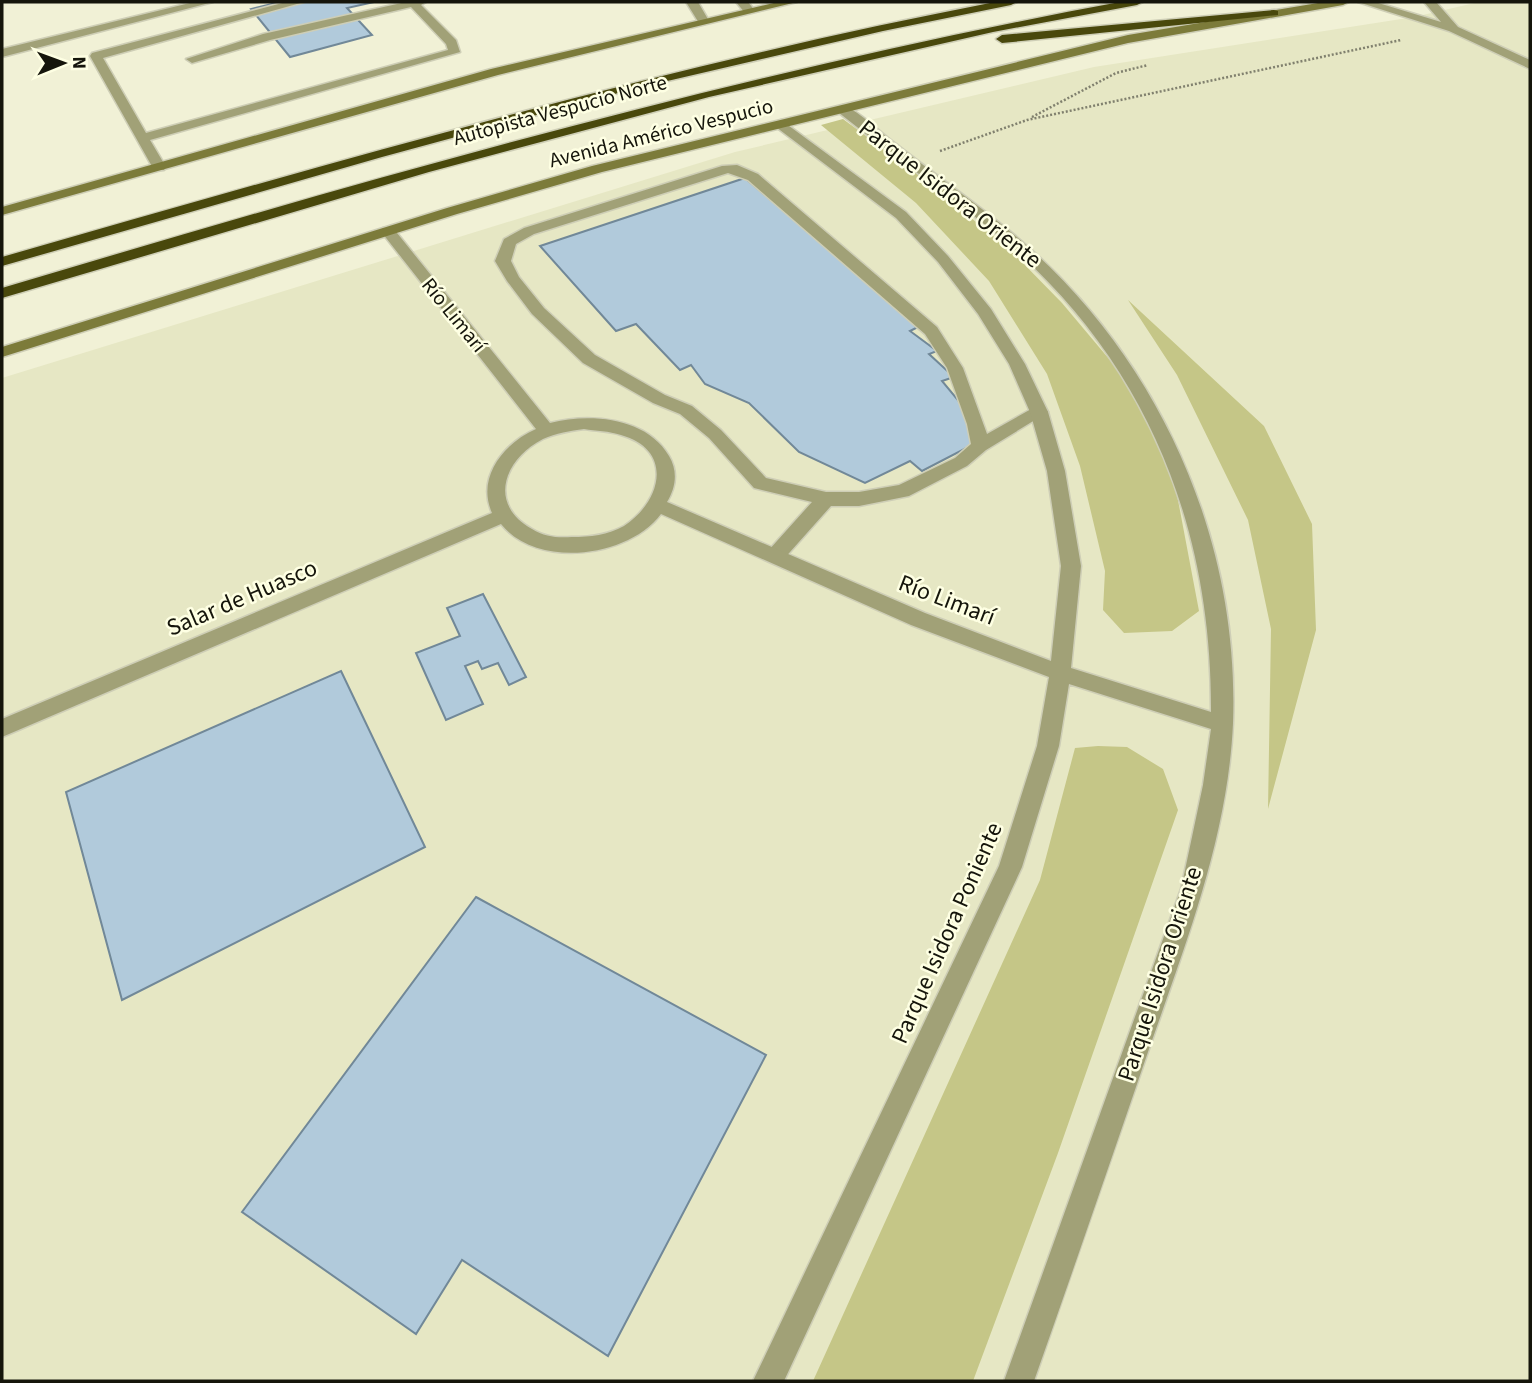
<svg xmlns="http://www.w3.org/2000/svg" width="1532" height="1383" viewBox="0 0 1532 1383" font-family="'Source Sans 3',sans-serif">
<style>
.built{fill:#e6e7c4}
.green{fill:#c5c687}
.building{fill:#b1cadb;stroke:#718898;stroke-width:2}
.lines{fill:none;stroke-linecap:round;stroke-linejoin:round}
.lane-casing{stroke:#ceceb6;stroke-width:3}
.street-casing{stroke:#ceceb6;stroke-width:3}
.secondary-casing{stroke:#ceceb6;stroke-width:3}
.highway-casing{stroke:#ceceb6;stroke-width:3}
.path{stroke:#80806e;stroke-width:2.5;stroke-dasharray:2 2;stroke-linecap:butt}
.lane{fill:#a1a177;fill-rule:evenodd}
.street{fill:#a1a177;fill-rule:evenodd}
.secondary{fill:#7c7b3a;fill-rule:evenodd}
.highway{fill:#49480c;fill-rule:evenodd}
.labels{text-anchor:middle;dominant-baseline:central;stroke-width:5;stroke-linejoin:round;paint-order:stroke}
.far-street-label{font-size:21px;fill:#15150b;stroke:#feffe3}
.street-label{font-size:24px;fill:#15150b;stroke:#feffe3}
</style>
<rect width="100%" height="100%" fill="#f1f1d6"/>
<path class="built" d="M 1479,2 L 1530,2 L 1530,1381 L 2,1381 L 2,378 L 735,152 L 1094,67 L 1414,17 Z"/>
<path class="green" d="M 843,119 L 920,176 L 1010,250 L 1062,303 L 1125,378 L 1174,479 L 1199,611 L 1172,631 L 1124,633 L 1103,610 L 1105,571 L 1080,466 L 1047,374 L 989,281 L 916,203 L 821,125 Z
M 1128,300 L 1264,426 L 1312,524 L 1316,630 L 1268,809 L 1271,629 L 1248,520 L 1177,375 Z
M 1098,746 L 1127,747 L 1163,769 L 1178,810 L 1058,1153 L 973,1381 L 813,1381 L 1040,880 L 1075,748 Z"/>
<path class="building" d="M 280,2 L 374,2 L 347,8 L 372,35 L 290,57 L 251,9 Z
M 745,178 L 920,326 L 910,331 L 937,351 L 929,354 L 954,377 L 942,381 L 967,411 L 978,442 L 922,471 L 910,461 L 865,483 L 799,452 L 749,403 L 705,384 L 691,365 L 680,370 L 636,324 L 616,331 L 540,246 Z
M 483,594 L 526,677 L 509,685 L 498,663 L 482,669 L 478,661 L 465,666 L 483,704 L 446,720 L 416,653 L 460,636 L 447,608 Z
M 341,671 L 425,847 L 122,1000 L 66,792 Z
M 476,897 L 766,1055 L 608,1356 L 462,1260 L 416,1334 L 242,1212 Z"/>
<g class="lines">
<g class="lane-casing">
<path id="lane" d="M 286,2 L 304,2 L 103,58 L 146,133 L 448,50 L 446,44 L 411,7 L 270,40 L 192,63 L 186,59 L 263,34 L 406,2 L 426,2 L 421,5 L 456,40 L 460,52 L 150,140 L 166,167 L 164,170 L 154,170 L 90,56 L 92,53 Z
M 737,165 L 758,174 L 937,327 L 963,368 L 987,434 L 1033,408 L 1045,408 L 1048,412 L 986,450 L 967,466 L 909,496 L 859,506 L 831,506 L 782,561 L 768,561 L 765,556 L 768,551 L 812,502 L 754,488 L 709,438 L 680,414 L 653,403 L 583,363 L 532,314 L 507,281 L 495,261 L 504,239 L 524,228 L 722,166 ZM 728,173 L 748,180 L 925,334 L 947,368 L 967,424 L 971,444 L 955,458 L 899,485 L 859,492 L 826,492 L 766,478 L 721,430 L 692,406 L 665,395 L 595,355 L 544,308 L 519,277 L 511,261 L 516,244 L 534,234 Z"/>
</g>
<g class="street-casing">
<path id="street" d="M 194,2 L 213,2 L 2,57 L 2,49 Z
M 686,2 L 698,2 L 709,21 L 707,23 L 699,23 Z
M 736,2 L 748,2 L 755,11 L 745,13 Z
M 1358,2 L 1375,2 L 1441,22 L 1424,2 L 1436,2 L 1458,27 L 1530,60 L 1530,69 L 1449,31 Z
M 843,105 C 862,113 879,132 896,144 C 934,174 975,202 1012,233 C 1156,352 1240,536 1233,723 C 1228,836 1186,943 1149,1049 C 1111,1160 1073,1271 1034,1381 L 1004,1381 L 1181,889 L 1203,785 L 1211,729 L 1069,684 L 1059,746 L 1022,867 L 784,1381 L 753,1381 L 999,866 L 1037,746 L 1049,677 L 911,625 L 661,514 C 628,558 537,569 501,524 L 2,737 L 2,719 L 492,513 C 476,477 504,443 536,429 L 383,234 L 381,231 L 383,228 L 393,228 L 550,423 C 590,413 646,417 669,456 C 678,471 676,487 667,502 L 925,613 L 1051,661 L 1061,566 L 1047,471 L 1030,412 L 1009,364 L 978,314 L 938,262 L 896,218 L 776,127 L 774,124 L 781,120 L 906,212 L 948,256 L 991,309 L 1025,364 L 1048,412 L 1065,471 L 1081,566 L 1071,668 L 1211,712 C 1212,531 1150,370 1014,249 C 958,200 896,159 838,112 L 837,109 ZM 584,429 C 596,431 609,431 621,435 C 674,450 662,501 624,526 C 608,535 590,537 572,537 C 557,538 545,537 532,529 C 487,504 504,459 543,439 C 556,433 570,431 584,429 Z"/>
</g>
<g class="secondary-casing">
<path id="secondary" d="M 778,2 L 797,2 L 498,75 L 2,215 L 2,207 L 491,69 Z
M 1324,2 L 1349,2 L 1343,5 L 1128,43 L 602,172 L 457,214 L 2,357 L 2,347 L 447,208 L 592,166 L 1128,35 Z"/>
</g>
<g class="highway-casing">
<path id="highway" d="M 995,2 L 1017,2 L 1011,5 L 883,31 L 633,89 L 382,157 L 2,266 L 2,257 C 331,163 659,67 995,2 Z
M 1120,2 L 1143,2 L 1137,5 L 993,32 L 709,97 L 429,172 L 2,298 L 2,288 C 371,178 741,72 1120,2 Z
M 1274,10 L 1278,11 L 1278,15 L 1002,43 L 996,39 L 1002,35 Z"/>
</g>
<path class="path" d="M 1032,117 L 1116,73 L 1148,65
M 940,151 L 1027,120 L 1401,40"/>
<use href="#lane" class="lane"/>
<use href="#street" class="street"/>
<use href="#secondary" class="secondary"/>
<use href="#highway" class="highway"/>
</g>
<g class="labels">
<g class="far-street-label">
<text transform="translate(560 110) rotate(-15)">Autopista Vespucio Norte</text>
<text transform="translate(661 133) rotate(-14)">Avenida Américo Vespucio</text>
<text transform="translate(454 315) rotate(51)">Río Limarí</text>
</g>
<g class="street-label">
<text transform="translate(950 194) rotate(38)">Parque Isidora Oriente</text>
<text transform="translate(242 598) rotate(-23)">Salar de Huasco</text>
<text transform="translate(947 600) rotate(21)">Río Limarí</text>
<text transform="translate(947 933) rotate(-66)">Parque Isidora Poniente</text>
<text transform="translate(1160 974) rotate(-72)">Parque Isidora Oriente</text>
</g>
</g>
<rect width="1532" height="1383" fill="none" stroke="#15150b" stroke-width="7"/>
<g transform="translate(63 63) rotate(89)" stroke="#feffe3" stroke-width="5" paint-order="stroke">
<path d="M0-5L12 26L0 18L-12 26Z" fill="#15150b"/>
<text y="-10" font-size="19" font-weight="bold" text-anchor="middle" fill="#15150b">N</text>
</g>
</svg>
